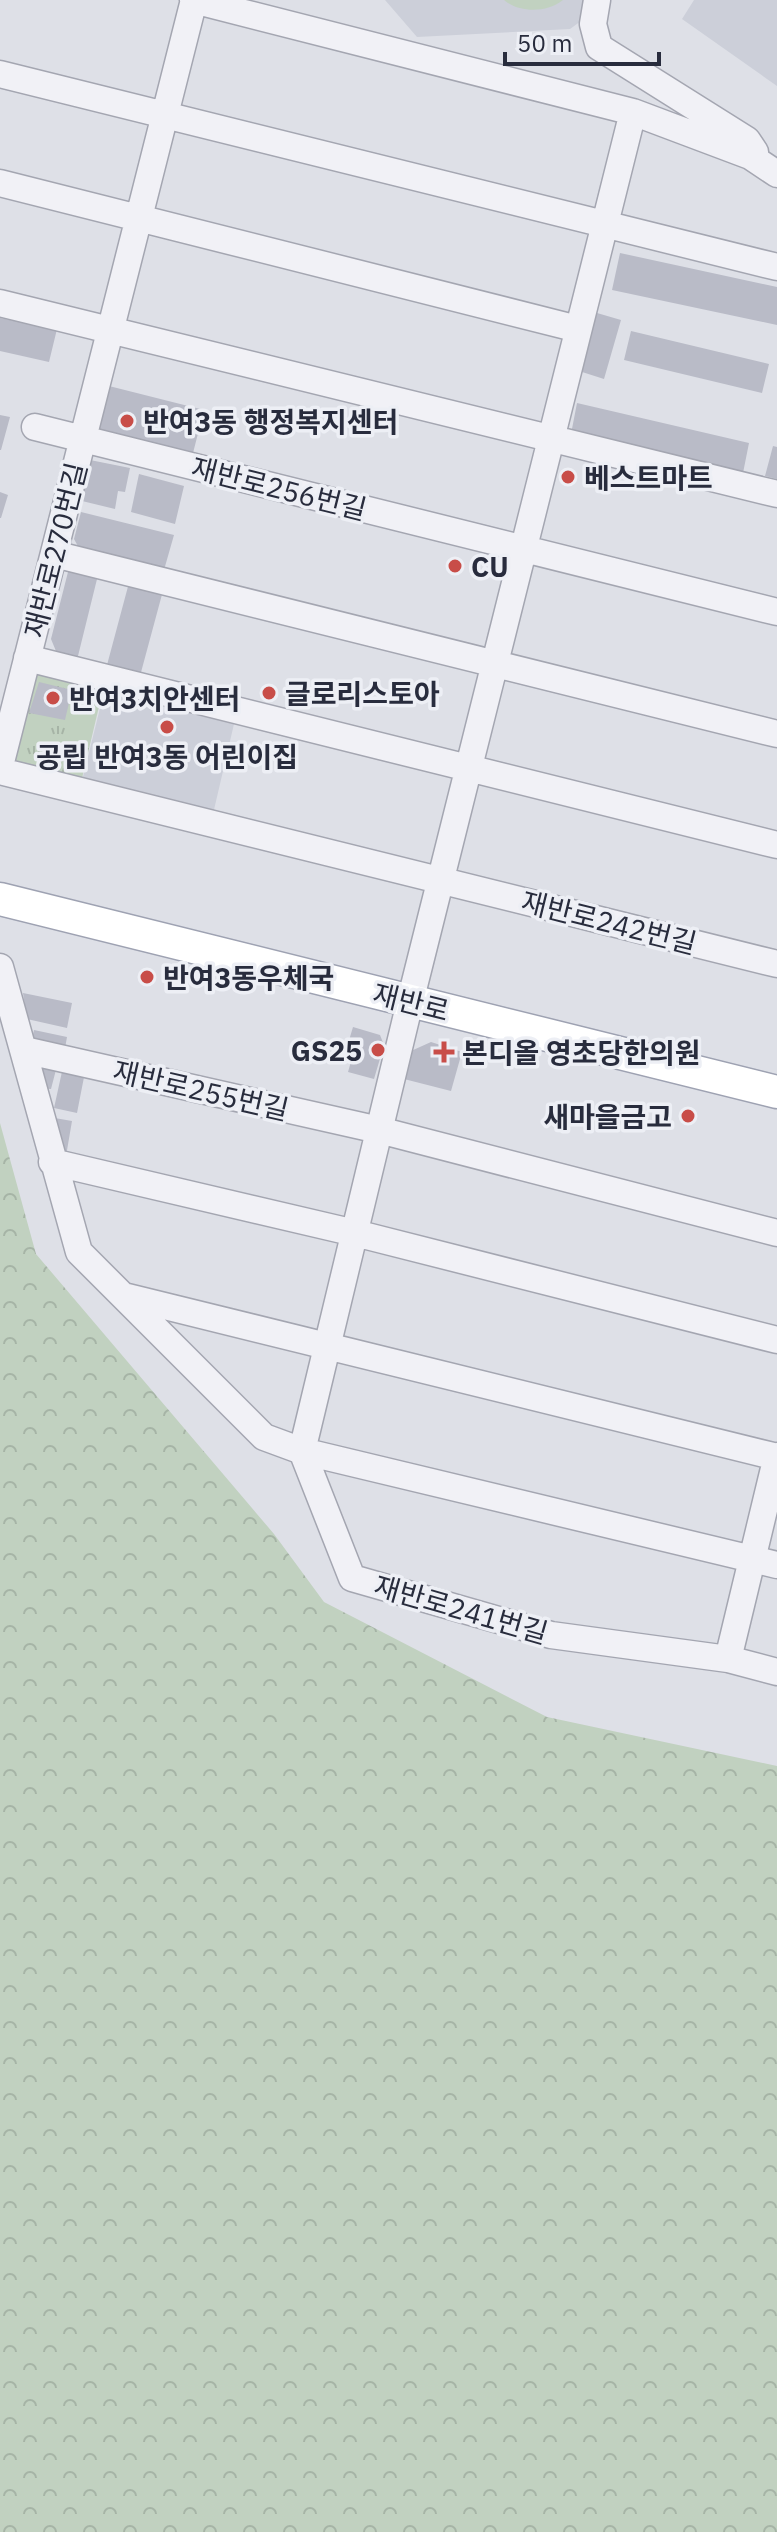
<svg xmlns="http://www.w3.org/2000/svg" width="777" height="2532" viewBox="0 0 777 2532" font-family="'IBM Plex Sans','Noto Sans KR',sans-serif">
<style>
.built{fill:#cccfd9}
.grass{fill:url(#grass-tufts)}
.forest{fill:url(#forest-crowns)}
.garden{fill:#c1d1c0}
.building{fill:#b9bbc7}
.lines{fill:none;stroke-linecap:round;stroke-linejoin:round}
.minor-casing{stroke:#a4a6b1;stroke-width:29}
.major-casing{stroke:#9ea2b2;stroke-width:35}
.minor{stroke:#f1f1f6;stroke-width:26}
.major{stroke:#fff;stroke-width:32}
.poi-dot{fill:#c84d48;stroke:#edeff5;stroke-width:3}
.labels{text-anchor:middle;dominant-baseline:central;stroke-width:7;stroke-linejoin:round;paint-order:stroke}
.poi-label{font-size:28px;font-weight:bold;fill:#282c3d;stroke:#edeff5;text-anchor:start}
.street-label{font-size:28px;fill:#282c3d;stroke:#edeff5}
</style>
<defs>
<pattern id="grass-tufts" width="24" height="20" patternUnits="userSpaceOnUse" patternTransform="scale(2)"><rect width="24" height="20" fill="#c1d1c0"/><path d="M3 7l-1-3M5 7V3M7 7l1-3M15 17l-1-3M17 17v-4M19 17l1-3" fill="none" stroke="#a6b4a6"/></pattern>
<pattern id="forest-crowns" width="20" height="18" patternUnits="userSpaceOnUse" patternTransform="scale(2)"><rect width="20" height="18" fill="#c1d1c0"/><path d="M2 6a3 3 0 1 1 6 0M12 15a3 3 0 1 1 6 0" fill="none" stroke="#a6b4a6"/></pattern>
</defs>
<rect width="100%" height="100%" fill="#dee0e7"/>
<path class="built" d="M 385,0 L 610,0 L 570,29 L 417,37 Z
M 694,0 L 777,0 L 777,86 L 682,19 Z
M 104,692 L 234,724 L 213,814 L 82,781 Z"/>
<path class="grass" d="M 27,658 L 106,677 L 79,791 L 0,766 Z"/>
<path class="forest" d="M 0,1123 L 36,1254 L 274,1534 L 324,1602 L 547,1717 L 777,1766 L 777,2532 L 0,2532 Z"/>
<path class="garden" d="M 504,0 L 563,0 C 547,13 519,13 504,0 Z"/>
<path class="building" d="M 620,253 L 777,287 L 777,325 L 612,290 Z
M 597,313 L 621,320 L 604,379 L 579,371 Z
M 0,318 L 57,329 L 49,362 L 0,351 Z
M 631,331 L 769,364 L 762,393 L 624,360 Z
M 109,386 L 204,410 L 193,453 L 98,429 Z
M 577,403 L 749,443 L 743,473 L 571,434 Z
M 0,415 L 10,417 L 1,450 L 0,450 Z
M 773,446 L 777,447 L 777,479 L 765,476 Z
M 90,460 L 130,468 L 125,492 L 118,491 L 115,509 L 82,501 Z
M 139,474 L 184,486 L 175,524 L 131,512 Z
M 0,492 L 8,495 L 1,518 L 0,518 Z
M 81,512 L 174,535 L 164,570 L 80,550 L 74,539 Z
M 79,566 L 99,571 L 77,660 L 58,656 L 51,639 L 68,572 Z
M 130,579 L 164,587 L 140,676 L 107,665 Z
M 39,682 L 72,690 L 65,720 L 29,713 Z
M 23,993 L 72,1003 L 67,1028 L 27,1019 Z
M 353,1027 L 380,1035 L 384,1045 L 374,1079 L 348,1072 L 354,1051 L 347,1047 Z
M 34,1030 L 67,1037 L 64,1054 L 30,1048 Z
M 431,1042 L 462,1052 L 451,1091 L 404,1079 L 411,1051 Z
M 34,1057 L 58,1062 L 51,1089 L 36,1088 Z
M 63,1067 L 85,1072 L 77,1113 L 54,1108 Z
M 43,1116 L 72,1121 L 65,1162 Z"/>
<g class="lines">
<g class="minor-casing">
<path id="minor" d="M 193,0 L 633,112 L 750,156 L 777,174
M 597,0 L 593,24 L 599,47 L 747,140 L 755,152
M 0,74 L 777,267
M 0,183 L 578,329
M 0,303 L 777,494
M 35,427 L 777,612
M 54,554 L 777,734
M 27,658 L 777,845
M 0,766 L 194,0
M 0,771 L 777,964
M 0,967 L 79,1252 L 264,1437 L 302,1451 L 777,1565
M 24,1050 L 379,1130 L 777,1233
M 52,1162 L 355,1233 L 777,1340
M 124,1296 L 777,1457
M 302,1451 L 410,1002 L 633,112
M 302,1451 L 352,1578 L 551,1635 L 728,1659 L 777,1672
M 728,1659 L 777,1456"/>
</g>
<g class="major-casing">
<path id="major" d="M 0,899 L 777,1092"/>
</g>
<use href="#minor" class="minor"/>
<use href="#major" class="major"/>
</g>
<g class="poi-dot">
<circle cx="127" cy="421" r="8"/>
<circle cx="568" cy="477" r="8"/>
<circle cx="455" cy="566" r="8"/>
<circle cx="269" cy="693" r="8"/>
<circle cx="53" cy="698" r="8"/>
<circle cx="167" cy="727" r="8"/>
<circle cx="147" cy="977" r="8"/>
<circle cx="378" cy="1050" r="8"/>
<path d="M440 1040h8v8h8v8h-8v8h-8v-8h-8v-8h8z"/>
<circle cx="688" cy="1116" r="8"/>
</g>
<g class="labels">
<g class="poi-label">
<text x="143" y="421">반여3동 행정복지센터</text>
<text x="584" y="477">베스트마트</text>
<text x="471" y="566">CU</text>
<text x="285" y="693">글로리스토아</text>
<text x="69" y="698">반여3치안센터</text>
<text x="167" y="756" text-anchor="middle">공립 반여3동 어린이집</text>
<text x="163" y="977">반여3동우체국</text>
<text x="362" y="1050" text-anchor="end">GS25</text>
<text x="462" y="1052">본디올 영초당한의원</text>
<text x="672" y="1116" text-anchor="end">새마을금고</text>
</g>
<g class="street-label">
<text transform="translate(279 488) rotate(14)">재반로256번길</text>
<text transform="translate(55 550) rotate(-76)">재반로270번길</text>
<text transform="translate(609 922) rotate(14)">재반로242번길</text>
<text transform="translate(411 1002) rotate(14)">재반로</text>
<text transform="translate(201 1090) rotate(13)">재반로255번길</text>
<text transform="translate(461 1609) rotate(16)">재반로241번길</text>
</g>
</g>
<path d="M505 52v12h154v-12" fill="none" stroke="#282c3d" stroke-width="4"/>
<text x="517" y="52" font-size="24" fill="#282c3d" stroke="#edeff5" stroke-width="6" paint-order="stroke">50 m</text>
</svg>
